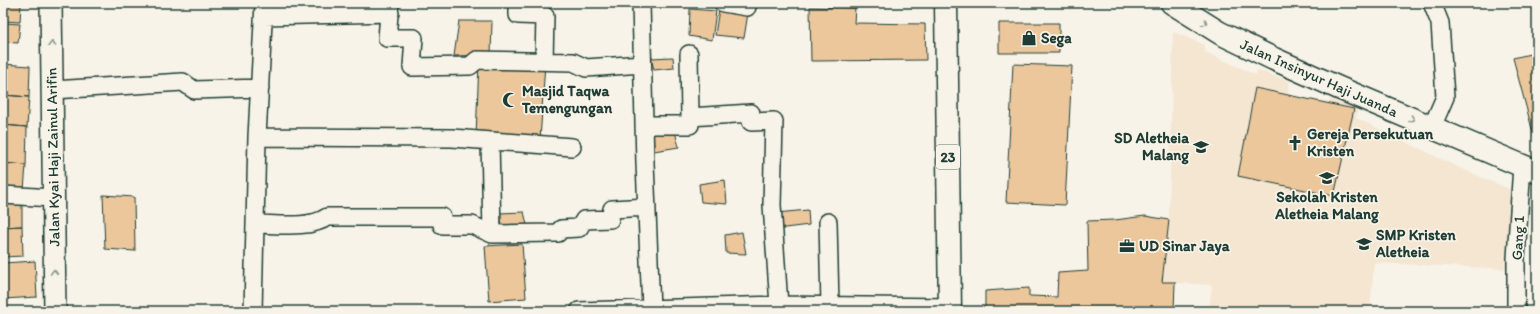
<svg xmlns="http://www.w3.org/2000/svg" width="1540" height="314" viewBox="0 0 1540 314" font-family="Itim,sans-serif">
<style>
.built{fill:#f4e6d1}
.building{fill:#ecc79c;stroke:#1f3d34}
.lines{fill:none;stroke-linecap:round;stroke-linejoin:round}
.minor-casing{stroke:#1f3d34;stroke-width:20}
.tertiary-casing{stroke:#1f3d34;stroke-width:24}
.secondary-casing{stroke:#1f3d34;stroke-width:25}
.trunk-casing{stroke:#1f3d34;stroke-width:25}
.minor{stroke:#f7f3e8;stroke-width:17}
.tertiary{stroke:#f7f3e8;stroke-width:21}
.secondary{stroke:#f7f3e8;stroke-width:22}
.trunk{stroke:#f7f3e8;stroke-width:22}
.oneway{stroke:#8b988e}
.labels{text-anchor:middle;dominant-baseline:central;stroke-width:3.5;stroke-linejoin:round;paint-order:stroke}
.shield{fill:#f7f3e8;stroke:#60746a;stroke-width:1}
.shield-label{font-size:14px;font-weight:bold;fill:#1f3d34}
.poi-label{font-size:15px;font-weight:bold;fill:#1f3d34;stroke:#f7f3e8;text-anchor:start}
.street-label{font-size:15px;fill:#1f3d34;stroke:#f7f3e8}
</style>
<rect width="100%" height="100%" fill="#f7f3e8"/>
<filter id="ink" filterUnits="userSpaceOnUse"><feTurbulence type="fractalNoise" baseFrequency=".025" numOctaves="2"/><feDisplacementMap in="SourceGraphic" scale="8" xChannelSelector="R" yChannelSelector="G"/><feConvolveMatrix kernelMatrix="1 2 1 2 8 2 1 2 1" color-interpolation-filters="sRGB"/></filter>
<g filter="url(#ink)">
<path class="built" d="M 1173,32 L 1205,45 L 1205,52 L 1256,75 L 1257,70 L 1290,81 L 1287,95 L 1330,102 L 1333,94 L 1359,105 L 1356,118 L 1466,171 L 1512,190 L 1512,269 L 1374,263 L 1370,311 L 1209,311 L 1212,285 L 1162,282 L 1169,220 Z"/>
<path class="building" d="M 3,3 L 21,3 L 20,22 L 3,21 Z
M 810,7 L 855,8 L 854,23 L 925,24 L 926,60 L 811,61 Z
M 690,9 L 716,11 L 712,40 L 689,36 Z
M 719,9 L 748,13 L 744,38 L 715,35 Z
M 459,21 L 492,21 L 491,55 L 454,56 Z
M 3,23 L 20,24 L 18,43 L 3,42 Z
M 999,23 L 1059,23 L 1059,53 L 999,53 Z
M 1530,54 L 1537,79 L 1537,140 L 1535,140 L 1513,58 Z
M 673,57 L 674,68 L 654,70 L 651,58 Z
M 479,62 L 545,63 L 540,140 L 476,136 Z
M 3,64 L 30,66 L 29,97 L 3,95 Z
M 1013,64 L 1072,66 L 1065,205 L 1006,202 Z
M 1255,88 L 1354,109 L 1334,196 L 1238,176 Z
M 3,95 L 29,97 L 27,127 L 3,125 Z
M 3,125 L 27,127 L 26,165 L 3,163 Z
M 674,128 L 679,147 L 654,151 L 653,129 Z
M 3,163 L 26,165 L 24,190 L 3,189 Z
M 725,180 L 727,204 L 701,202 L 699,184 Z
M 103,195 L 134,197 L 135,251 L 105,249 Z
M 3,199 L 22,200 L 22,226 L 3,227 Z
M 808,210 L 809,225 L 777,229 L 776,213 Z
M 524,212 L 528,229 L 504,231 L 499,213 Z
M 1145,216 L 1169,220 L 1162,282 L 1175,282 L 1174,311 L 985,311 L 985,291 L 1029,288 L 1029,296 L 1057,297 L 1058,273 L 1088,271 L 1087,221 L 1115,220 Z
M 22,226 L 23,256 L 3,257 L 3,227 Z
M 742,232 L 746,254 L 726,253 L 725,235 Z
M 522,244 L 526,298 L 489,301 L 485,246 Z
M 35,261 L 37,297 L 3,299 L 3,263 Z"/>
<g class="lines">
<g class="minor-casing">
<path id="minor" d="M 390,3 L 387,38 L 414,38 L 412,67 L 470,66 L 477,60 L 573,62 L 586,68 L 642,64
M 518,3 L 518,15 L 545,16 L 544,61
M 641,3 L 645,163 L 651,309
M 723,3 L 747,7
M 264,16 L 390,13
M 689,54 L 690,117
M 53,90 L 183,82 L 194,90 L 260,88
M 644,125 L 690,125 L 690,117 L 751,113 L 751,122 L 774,121 L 772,205 L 779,305
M 1432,127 L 1445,97 L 1440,23 L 1432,3
M 257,137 L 452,138 L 572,147
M 490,141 L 492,234
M 3,195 L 53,198
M 828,222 L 830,305
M 255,224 C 275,224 311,229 327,217 L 442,217 L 442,225 L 472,225 L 492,234 L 558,233 L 561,229 L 579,228 L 584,220 L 610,219 L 612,209 L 647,207
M 253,311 L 257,137 L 264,3
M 579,311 L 779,305 L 950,307
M 1516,311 L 1516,258 L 1522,165"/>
</g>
<g class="tertiary-casing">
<path id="tertiary" d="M 51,3 L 55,311"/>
</g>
<g class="secondary-casing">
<path id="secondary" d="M 1172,3 L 1220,33 L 1274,59 L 1339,88 L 1537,172"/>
</g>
<g class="trunk-casing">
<path id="trunk" d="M 946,3 L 950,311"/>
</g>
<use href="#minor" class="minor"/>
<use href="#tertiary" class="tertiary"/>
<use href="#secondary" class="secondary"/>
<use href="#trunk" class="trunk"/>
</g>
<defs><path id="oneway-chevron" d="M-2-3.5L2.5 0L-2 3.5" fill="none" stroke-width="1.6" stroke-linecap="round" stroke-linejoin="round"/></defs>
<g class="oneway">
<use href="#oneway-chevron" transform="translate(1205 23) rotate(32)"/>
<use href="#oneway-chevron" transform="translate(52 44) rotate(-91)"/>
<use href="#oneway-chevron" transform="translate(1412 119) rotate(22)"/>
<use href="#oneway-chevron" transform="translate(54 272) rotate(-91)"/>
</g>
</g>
<defs>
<g id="shop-bare" transform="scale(1.2)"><path d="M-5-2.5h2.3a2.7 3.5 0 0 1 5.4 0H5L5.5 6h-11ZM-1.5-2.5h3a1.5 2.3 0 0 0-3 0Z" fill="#1f3d34" stroke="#f7f3e8" stroke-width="2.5" paint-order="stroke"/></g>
<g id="mosque-bare" transform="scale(1.2)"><path d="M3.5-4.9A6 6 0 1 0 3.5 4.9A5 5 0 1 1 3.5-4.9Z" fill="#1f3d34" stroke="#f7f3e8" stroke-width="2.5" paint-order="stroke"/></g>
<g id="church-bare" transform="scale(1.2)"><path d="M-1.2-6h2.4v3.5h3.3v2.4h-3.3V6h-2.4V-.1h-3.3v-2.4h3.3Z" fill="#1f3d34" stroke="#f7f3e8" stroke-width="2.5" paint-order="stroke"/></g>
<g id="school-bare" transform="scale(1.2)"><path d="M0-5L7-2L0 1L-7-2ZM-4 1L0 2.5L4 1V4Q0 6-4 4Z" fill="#1f3d34" stroke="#f7f3e8" stroke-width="2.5" paint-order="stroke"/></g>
<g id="office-bare" transform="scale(1.2)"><path d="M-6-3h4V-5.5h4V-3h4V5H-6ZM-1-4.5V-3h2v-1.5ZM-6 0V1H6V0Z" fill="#1f3d34" stroke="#f7f3e8" stroke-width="2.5" paint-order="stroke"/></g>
</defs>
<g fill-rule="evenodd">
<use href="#shop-bare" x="1029" y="38"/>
<use href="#mosque-bare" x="510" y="100"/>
<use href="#church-bare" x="1295" y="143"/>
<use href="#school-bare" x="1201" y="147"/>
<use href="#school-bare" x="1327" y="178"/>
<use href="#school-bare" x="1364" y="244"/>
<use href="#office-bare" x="1127" y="246"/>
</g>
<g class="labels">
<rect class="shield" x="936" y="145" width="24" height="24" rx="3"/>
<g class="shield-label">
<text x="948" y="157">23</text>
</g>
<g class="poi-label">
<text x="1041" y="38">Sega</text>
<text x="522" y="91">Masjid Taqwa<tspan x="522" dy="17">Temengungan</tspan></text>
<text x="1307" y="134">Gereja Persekutuan<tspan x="1307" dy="17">Kristen</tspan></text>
<text x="1189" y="138" text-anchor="end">SD Aletheia<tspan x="1189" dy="17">Malang</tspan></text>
<text x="1327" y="197" text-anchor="middle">Sekolah Kristen<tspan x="1327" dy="17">Aletheia Malang</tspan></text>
<text x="1376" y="235">SMP Kristen<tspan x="1376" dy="17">Aletheia</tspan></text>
<text x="1139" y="246">UD Sinar Jaya</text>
</g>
<g class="street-label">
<text transform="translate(1319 78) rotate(24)">Jalan Insinyur Haji Juanda</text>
<text transform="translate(53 157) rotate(-91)">Jalan Kyai Haji Zainul Arifin</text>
<text transform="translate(1518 238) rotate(-87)">Gang 1</text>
</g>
</g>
<rect width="1540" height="314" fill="none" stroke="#f7f3e8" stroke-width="16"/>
<rect x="8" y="8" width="1524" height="298" fill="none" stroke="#1f3d34" stroke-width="1.5" filter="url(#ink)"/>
</svg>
